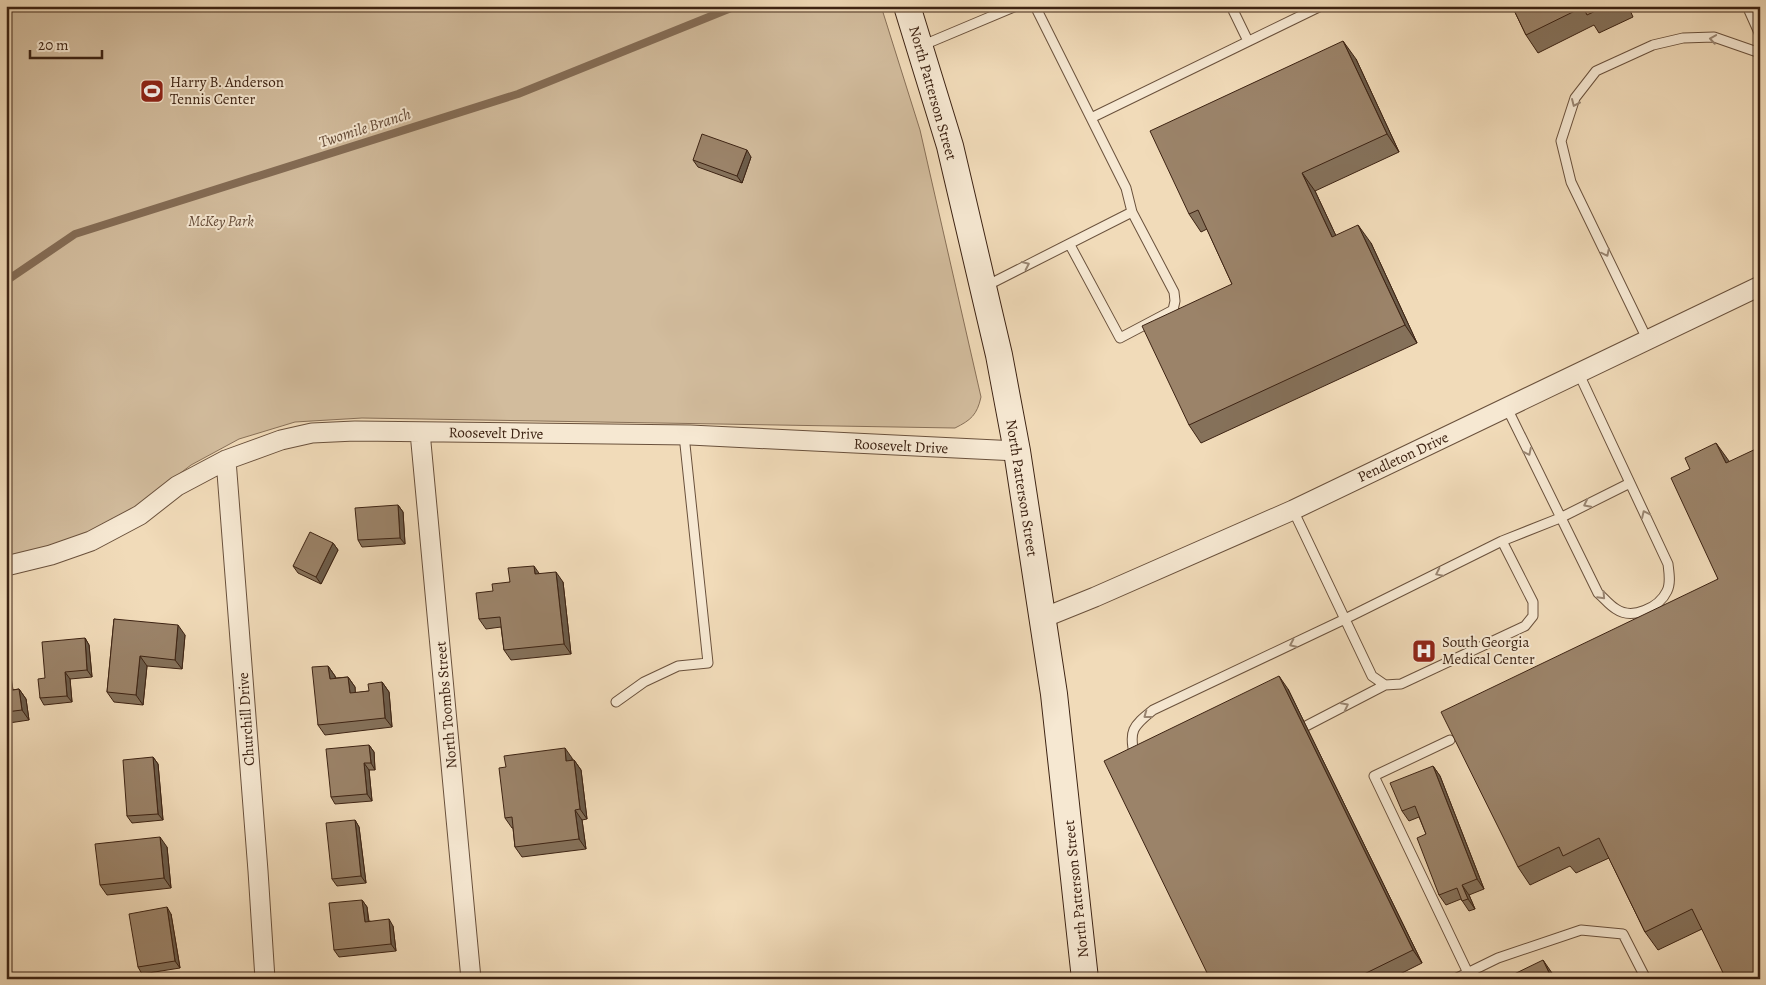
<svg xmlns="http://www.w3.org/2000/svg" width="1766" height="985" viewBox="0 0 1766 985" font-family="Alegreya,serif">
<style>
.green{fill:#d2bc9d;stroke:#887058}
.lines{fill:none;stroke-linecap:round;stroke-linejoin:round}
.stream{stroke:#846c55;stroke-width:8}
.service-casing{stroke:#6a513c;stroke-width:11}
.minor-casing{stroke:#6a513c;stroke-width:21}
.secondary-casing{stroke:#3d2313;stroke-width:28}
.service{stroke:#f6e8d2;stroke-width:9}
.minor{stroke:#f6e8d2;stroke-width:19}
.secondary{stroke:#f6e8d2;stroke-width:26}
.wall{fill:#85715a;stroke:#3d2313}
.shaded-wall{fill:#6c5c4a;stroke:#3d2313}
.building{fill:#9b8369;stroke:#3d2313}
.oneway{stroke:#9a8672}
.labels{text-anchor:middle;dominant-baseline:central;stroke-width:4;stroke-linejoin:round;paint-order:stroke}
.poi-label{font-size:15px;fill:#3d2313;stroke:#f6e8d2;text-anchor:start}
.street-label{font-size:15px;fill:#3d2313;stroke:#f6e8d2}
.park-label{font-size:15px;font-style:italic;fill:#624936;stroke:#f6e8d2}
.water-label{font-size:16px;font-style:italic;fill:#614734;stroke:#f6e8d2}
</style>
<rect width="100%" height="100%" fill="#f1dbb9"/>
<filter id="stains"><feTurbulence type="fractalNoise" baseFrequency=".004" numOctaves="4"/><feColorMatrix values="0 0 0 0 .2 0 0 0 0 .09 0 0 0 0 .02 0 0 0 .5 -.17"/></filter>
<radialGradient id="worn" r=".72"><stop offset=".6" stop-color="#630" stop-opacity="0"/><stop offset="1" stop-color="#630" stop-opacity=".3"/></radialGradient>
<path class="green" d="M 6,6 L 881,6 L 920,130 L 981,397 C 977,415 971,420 955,428 L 362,418 L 295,422 L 239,439 L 191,465 L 128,513 L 61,545 L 6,556 Z"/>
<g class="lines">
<path class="stream" d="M 6,281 L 75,234 L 518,94 L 736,6"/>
<g class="service-casing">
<path id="service" d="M 1035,6 L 1126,188 L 1132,212
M 1231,6 L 1248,41
M 1747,6 L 1760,35
M 921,46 L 1016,6
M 1091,118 L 1321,6
M 986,286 L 1132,212 L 1174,292 L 1175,301 L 1173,310 L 1120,338 L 1070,245
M 1648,341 L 1571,182 L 1561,141 L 1575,98 L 1596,71 L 1653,45 L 1683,38 L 1714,37 L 1760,53
M 1507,408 L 1598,593 C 1604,598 1609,605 1616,609 C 1632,620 1659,608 1667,591 C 1671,583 1669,573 1668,564 L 1579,374
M 1293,510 L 1372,676 L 1385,685 L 1401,684 L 1525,626 L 1533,616 L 1533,602 L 1502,541
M 616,702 L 644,682 L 678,666 L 708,663 L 684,435
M 1306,726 L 1385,685
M 1450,740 L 1374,776 L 1468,973
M 1135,757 C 1128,731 1133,726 1153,710 L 1345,619 L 1502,541 L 1560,518 L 1630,483
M 1455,979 L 1498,958 L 1581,930 L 1623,934 L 1646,979"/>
</g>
<g class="minor-casing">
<path id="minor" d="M 420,432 L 471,979
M 226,460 L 258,871 L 265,979
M 6,566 L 51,555 L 91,541 L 140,515 L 177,486 L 226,460 L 281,440 L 312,433 L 355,431 L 690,435 L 1017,451
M 1043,618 L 1095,597 L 1293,510 L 1760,286"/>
</g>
<g class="secondary-casing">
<path id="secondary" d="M 907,6 L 950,146 L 999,355 L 1017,451 L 1054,694 L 1085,979"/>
</g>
<use href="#service" class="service"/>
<use href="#minor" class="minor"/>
<use href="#secondary" class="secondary"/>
</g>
<path class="wall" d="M 1512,6 L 1633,6 L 1629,8 L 1633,17 L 1599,33 L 1594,25 L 1538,53 L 1526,35 Z
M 1356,59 L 1399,152 L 1315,191 L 1336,236 L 1371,243 L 1417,343 L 1201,443 L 1189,425 L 1232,284 L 1207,229 L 1201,232 L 1189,214 Z
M 751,157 L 742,183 L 698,167 L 693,160 Z
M 1729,462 L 1702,929 L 1658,950 L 1645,932 L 1609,858 L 1576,873 L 1570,866 L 1530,885 L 1518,867 L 1718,579 L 1690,469 Z
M 398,505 L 403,512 L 405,544 L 362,547 L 358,540 Z
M 333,543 L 338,550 L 321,584 L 298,573 L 293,566 Z
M 540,574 L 563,582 L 571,654 L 511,660 L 504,650 L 501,627 L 486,629 L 479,619 L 493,591 L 510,582 Z
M 114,619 L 185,635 L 182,669 L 147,666 L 143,705 L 114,702 L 107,692 Z
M 85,638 L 89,645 L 92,677 L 70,679 L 72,702 L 44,705 L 40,698 L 45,678 Z
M 6,649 L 7,650 L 13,690 L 19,689 L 26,699 L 29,720 L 9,723 L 6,719 Z
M 328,666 L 335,676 L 336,678 L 348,677 L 355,687 L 355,693 L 369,691 L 382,682 L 389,692 L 392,727 L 325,735 L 318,725 Z
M 1288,689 L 1422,963 L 1390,979 L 1210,979 Z
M 369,745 L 374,752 L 375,770 L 369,770 L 372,801 L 335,804 L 331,797 Z
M 153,757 L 158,764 L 163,820 L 132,823 L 127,816 Z
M 572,758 L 572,760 L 574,760 L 581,770 L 587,819 L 582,820 L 586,849 L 522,857 L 515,847 L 513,828 L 512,828 L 505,818 Z
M 1433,766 L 1440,776 L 1484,889 L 1469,895 L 1475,909 L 1469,911 L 1461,899 L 1446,905 L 1439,895 L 1426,834 L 1419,817 L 1409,821 L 1402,811 Z
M 355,820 L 359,827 L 366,883 L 337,886 L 332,879 Z
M 167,847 L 171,888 L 107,895 L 100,885 Z
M 362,900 L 367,907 L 369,921 L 393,926 L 396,951 L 339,957 L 334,950 Z
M 171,914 L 180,968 L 142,974 L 138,967 Z"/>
<path class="shaded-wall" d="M 1343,41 L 1356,59 L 1399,152 L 1387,134 Z
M 747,150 L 751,157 L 742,183 L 737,176 Z
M 1302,173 L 1315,191 L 1345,255 L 1332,237 Z
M 1358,225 L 1371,243 L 1417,343 L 1405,325 Z
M 1716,443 L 1729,461 L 1738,481 L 1726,463 Z
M 398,505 L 403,512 L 405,544 L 400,538 Z
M 333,543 L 338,550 L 321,584 L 316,577 Z
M 534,566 L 541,576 L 535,574 Z
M 556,572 L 563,582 L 571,654 L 564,644 Z
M 178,625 L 185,635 L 182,669 L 175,660 Z
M 85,638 L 89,645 L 92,677 L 87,670 Z
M 6,649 L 7,650 L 14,701 L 7,691 L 6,682 Z
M 140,656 L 147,666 L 143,705 L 136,695 Z
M 328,666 L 335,676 L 337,688 L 330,679 Z
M 65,672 L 70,679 L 72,702 L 67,696 Z
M 1279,676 L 1288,689 L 1422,963 L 1413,950 Z
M 348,677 L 355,687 L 356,703 L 350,693 Z
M 382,682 L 389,692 L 392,727 L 385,718 Z
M 19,689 L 26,699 L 29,720 L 22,710 Z
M 369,745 L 374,752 L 375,770 L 371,763 Z
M 565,748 L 572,758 L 573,770 L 566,761 Z
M 153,757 L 158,764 L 163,820 L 158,814 Z
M 574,760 L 581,770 L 587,819 L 580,809 Z
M 364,763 L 369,770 L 372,801 L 367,794 Z
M 1433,766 L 1440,776 L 1484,889 L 1477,879 Z
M 575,810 L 582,820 L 586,849 L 579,839 Z
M 355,820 L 359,827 L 366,883 L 361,876 Z
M 160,837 L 167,847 L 171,888 L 164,878 Z
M 1462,885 L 1469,895 L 1475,909 L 1468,899 Z
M 362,900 L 367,907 L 369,928 L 365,922 Z
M 167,907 L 171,914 L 180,968 L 175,961 Z
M 389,919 L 393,926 L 396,951 L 391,944 Z
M 1543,960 L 1552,973 L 1555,979 L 1552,979 Z"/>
<path class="building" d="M 1512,6 L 1606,6 L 1587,15 L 1583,7 L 1526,35 Z
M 1343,41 L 1387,134 L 1302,173 L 1332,237 L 1358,225 L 1405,325 L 1189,425 L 1142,326 L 1232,284 L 1198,210 L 1189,214 L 1150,131 Z
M 702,134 L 747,150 L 737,176 L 693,160 Z
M 1716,443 L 1726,463 L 1760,447 L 1760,979 L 1726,979 L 1692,909 L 1645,932 L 1599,838 L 1563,856 L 1559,847 L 1518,867 L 1441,712 L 1718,579 L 1671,478 L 1690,469 L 1685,458 Z
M 398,505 L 400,538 L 358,540 L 355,508 Z
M 310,532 L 333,543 L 316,577 L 293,566 Z
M 534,566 L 535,574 L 556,572 L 564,644 L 504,650 L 500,617 L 479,619 L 476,593 L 493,591 L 492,584 L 510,582 L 508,568 Z
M 114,619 L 178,625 L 175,660 L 140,656 L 136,695 L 107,692 Z
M 85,638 L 87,670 L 65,672 L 67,696 L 40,698 L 38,679 L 45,678 L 42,642 Z
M 328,666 L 330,679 L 348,677 L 350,693 L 369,691 L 368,684 L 382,682 L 385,718 L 318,725 L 312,667 Z
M 1279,676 L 1413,950 L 1354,979 L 1210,979 L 1104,761 Z
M 6,682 L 7,691 L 19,689 L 22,710 L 6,712 Z
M 369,745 L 371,763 L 364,763 L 367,794 L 331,797 L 326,749 Z
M 565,748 L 566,761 L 574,760 L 580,809 L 575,810 L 579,839 L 515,847 L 512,817 L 505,818 L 499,768 L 506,767 L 504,756 Z
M 153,757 L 158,814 L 127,816 L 123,760 Z
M 1433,766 L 1477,879 L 1462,885 L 1468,899 L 1462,901 L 1457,888 L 1439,895 L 1417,838 L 1426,834 L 1415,806 L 1402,811 L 1390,783 Z
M 355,820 L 361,876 L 332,879 L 326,823 Z
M 160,837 L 164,878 L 100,885 L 95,844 Z
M 362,900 L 365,922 L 389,919 L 391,944 L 334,950 L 329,903 Z
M 167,907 L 175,961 L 138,967 L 129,914 Z
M 1543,960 L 1552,979 L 1504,979 Z
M 378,975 L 378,979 L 340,979 Z"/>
<defs><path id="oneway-chevron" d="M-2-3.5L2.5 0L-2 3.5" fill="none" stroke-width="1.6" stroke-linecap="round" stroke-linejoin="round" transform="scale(1.25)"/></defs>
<g class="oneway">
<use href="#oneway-chevron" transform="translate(1713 39) rotate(-171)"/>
<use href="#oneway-chevron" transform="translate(1575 103) rotate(114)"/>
<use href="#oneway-chevron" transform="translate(1606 253) rotate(64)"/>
<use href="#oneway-chevron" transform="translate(1026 265) rotate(-25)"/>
<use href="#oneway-chevron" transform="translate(1528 452) rotate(64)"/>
<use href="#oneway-chevron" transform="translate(1587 504) rotate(153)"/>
<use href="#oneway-chevron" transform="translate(1645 514) rotate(-115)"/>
<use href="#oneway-chevron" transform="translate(1439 573) rotate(154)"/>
<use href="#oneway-chevron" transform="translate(1602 596) rotate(47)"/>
<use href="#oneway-chevron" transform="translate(1293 644) rotate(155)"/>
<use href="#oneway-chevron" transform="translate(1345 706) rotate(-27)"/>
<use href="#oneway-chevron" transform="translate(1147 715) rotate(143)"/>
</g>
<defs>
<g id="stadium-square" transform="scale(1.25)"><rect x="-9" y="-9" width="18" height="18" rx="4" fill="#8f2418" stroke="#f6e8d2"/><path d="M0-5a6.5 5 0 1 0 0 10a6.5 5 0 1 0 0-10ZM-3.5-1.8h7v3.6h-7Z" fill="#fff"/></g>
<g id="hospital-square" transform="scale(1.25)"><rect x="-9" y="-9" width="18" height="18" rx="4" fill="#8f2418" stroke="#f6e8d2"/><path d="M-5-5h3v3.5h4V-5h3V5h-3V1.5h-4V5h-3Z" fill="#fff"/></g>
</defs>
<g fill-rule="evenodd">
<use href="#stadium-square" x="152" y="91"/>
<use href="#hospital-square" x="1424" y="651"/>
</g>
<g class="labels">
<g class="poi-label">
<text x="170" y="82">Harry B. Anderson<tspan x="170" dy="17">Tennis Center</tspan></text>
<text x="1442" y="642">South Georgia<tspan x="1442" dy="17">Medical Center</tspan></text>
</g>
<g class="street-label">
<text transform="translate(933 93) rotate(74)">North Patterson Street</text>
<text transform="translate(496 433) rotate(1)">Roosevelt Drive</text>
<text transform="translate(901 446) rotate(3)">Roosevelt Drive</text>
<text transform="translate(1403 457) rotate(-25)">Pendleton Drive</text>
<text transform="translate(1022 488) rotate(81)">North Patterson Street</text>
<text transform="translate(446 705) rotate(-95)">North Toombs Street</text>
<text transform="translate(246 719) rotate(-94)">Churchill Drive</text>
<text transform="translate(1076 889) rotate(-96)">North Patterson Street</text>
</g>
<g class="park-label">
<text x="221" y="221">McKey Park</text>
</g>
<g class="water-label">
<text transform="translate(365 128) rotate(-18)">Twomile Branch</text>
</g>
</g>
<rect width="1766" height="985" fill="none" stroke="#f1dbb9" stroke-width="25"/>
<rect x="8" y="8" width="1751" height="970" fill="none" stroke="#3d2313" stroke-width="2.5"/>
<rect x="12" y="12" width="1741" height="960" fill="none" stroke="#3d2313"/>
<path d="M30 50v8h72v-8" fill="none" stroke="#3d2313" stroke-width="2.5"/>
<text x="38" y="50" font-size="15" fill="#3d2313" stroke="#f6e8d2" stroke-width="4" paint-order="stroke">20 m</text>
<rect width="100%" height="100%" filter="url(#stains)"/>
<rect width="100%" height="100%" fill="url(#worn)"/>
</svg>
